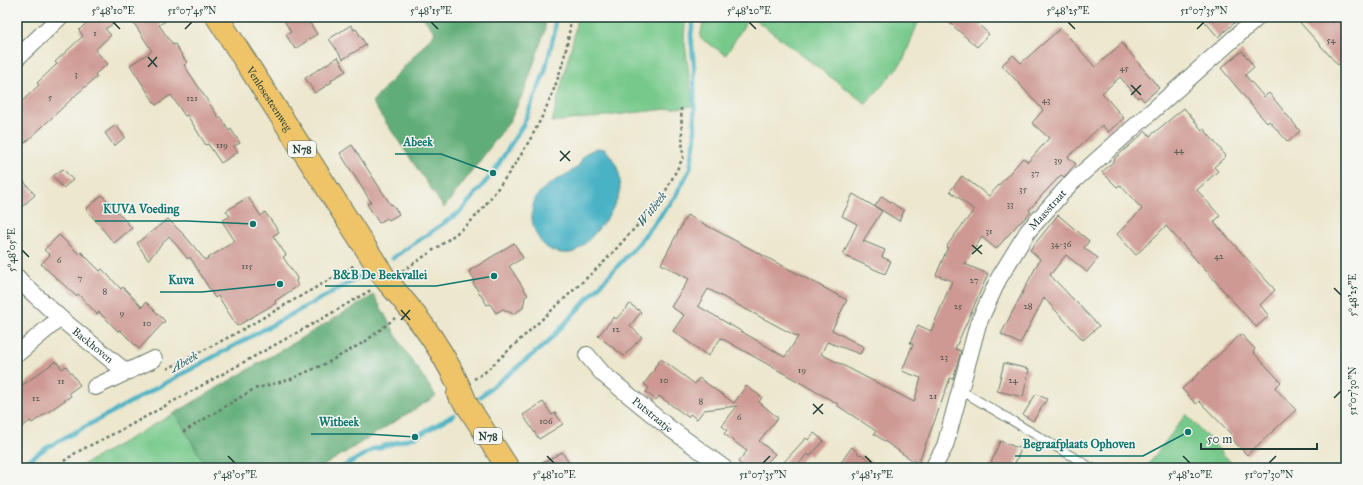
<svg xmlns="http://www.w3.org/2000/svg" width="1363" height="485" viewBox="0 0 1363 485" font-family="'IM FELL Great Primer',serif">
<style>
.green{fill:#77c98b;stroke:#4b8360}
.forest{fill:#61ad77;stroke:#407556}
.water{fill:#48b2c5;stroke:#34787c}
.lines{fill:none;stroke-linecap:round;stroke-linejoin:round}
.stream{stroke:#48b2c5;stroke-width:4.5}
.building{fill:#ce9992;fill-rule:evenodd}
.service-casing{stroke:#67786a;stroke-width:10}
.minor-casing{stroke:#67786a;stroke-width:18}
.primary-casing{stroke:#67786a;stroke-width:24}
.path{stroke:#67786a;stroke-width:2.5;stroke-dasharray:3 3;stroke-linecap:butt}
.service{stroke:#fff;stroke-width:8}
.minor{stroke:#fff;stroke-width:16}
.primary{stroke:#efc469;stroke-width:22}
.ticks{fill:none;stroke:#1f3d34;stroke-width:1.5}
.labels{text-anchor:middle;stroke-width:3;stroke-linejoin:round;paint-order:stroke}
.number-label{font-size:9px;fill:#4b544c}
.shield{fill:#f6f6f2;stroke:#60746d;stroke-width:1}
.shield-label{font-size:10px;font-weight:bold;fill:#1f3d34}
.street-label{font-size:11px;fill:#1f3d34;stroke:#f6f6f2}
.water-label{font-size:12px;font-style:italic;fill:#2b6060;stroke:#f6f6f2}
.leader{fill:none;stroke:#0f766e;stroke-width:1.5}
.callout-dot{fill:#0f766e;stroke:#f6f6f2;stroke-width:1.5}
.callout-label{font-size:12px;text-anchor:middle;font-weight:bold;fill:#0f766e;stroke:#f6f6f2;stroke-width:3;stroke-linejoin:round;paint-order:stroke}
.neatline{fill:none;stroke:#1f3d34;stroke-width:1.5}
.ticks-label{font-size:10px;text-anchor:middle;fill:#1f3d34}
</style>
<rect width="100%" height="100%" fill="#f6f6f2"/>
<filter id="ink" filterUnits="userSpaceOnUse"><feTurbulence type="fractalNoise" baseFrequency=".025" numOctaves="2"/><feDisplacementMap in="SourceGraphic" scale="8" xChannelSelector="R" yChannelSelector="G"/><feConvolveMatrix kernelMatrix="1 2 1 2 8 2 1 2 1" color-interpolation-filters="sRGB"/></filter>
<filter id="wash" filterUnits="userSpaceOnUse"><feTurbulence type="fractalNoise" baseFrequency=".012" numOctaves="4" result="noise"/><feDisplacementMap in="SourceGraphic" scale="16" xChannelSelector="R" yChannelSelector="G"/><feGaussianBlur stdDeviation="0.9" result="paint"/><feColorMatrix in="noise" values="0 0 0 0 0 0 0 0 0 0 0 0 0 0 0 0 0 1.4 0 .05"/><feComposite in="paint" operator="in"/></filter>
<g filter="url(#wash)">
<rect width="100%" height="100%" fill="#ece7cd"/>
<g class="green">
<path d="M577,17H686L684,36L693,106L552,122L574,36Z"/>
<path d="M704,17H749L726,55L700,38Z"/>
<path d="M752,17H920L903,61L866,104Z"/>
<path d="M175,413L207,468H77Z"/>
<path d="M1186,414L1236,468H1146Z"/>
</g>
<g class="forest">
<path d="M423,17H545V30L526,87L510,121L444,208L372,102L435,33Z"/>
<path d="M374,295L402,346L436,396L320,468H207L175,413Z"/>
</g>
<path class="water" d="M596,148L605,149C613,158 620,169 620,182C621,192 616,204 610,213C605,222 580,253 570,253C556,254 546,250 539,239C530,225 529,206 539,193C546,184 565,176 575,169C580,166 581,159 585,154C588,152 593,150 596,148Z"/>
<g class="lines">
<g class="stream">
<path d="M393,258L460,212L493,173L523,125L545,71L555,30V17"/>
<path d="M480,397L547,343L638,244L675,197L690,169L695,139L694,67L691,35L693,20L694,17"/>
<path d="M17,468L46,448L362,276"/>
<path d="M341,468L374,449L415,437L454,415"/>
</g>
</g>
<g id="blocks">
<g class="building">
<path d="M93,17H124L105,29L111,35L95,50L108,64L95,74L97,77L78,93L25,143L17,134V106L39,85L37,83L57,64L55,62L83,36L79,30Z"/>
<path d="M130,17H172L159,25L173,45L175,44L187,63L184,65L219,118L221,117L229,131L231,129L240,143L234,146L238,152L221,163L208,144L206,145L187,115L185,116L171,95L156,105L130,65L152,51Z"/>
<path d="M282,17H306L317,34L295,49L286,35L291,32Z"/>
<path d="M943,17H970L989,34L977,47Z"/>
<path d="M1201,17H1241L1218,37Z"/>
<path d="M1295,17H1326L1332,23L1339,17H1346V57L1338,65Z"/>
<path d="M351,25L354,30L356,29L366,45L343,59L329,39Z"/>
<path d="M1061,28L1095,67L1122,43L1159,88L1144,101L1140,96L1138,98L1120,77L1102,93L1124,118L1108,132L1102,125L1068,157L1076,164L1064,177L1061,175L1044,193L1029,210L1031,212L1020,223H1019L996,249L982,237L965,264L988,274L955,349L961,351L953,379L950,378L938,412L918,464L874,434L876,431L838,406V404L721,338L708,356L673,331L684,315L671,307L689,279L661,264L687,215L847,300L832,330L864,347L860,354L827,342L821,354L914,402L921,378L902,371L913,344L910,343L918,325L931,331L952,281L936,275L948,247L947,246L954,236L974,210L950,191L962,176L989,196L1023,158L1028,162L1049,138L1032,123L1043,110L1002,65L1013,55L1021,63ZM708,289L798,337L785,357L698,306Z"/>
<path d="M1242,51L1254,67L1245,75L1264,97L1269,93L1300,131L1288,142L1269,121L1267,123L1253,107L1221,68Z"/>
<path d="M338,57L346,71L331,80L332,82L315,93L305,78Z"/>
<path d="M1184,108L1202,130L1204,129L1226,156L1214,167L1218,171L1197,190L1220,216L1214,222L1275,290L1260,305L1269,316L1256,327L1166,226L1136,255L1117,234L1142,209L1120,185L1117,187L1102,172L1115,160L1114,159L1146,131L1150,136Z"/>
<path d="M116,125L125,137L114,146L105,133Z"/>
<path d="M352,145L383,193L391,205L392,204L399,214L389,220L387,218L379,223L367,204L371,202L340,153Z"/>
<path d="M63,169L73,180L63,188L53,176Z"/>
<path d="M17,173L35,195L17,211Z"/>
<path d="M853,194L882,211L863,241L885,250L882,257L891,261L885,274L843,255L857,224L842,216Z"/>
<path d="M102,195L132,228L114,243L86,209Z"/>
<path d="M882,196L904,211L899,221L875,206Z"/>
<path d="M248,197L261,216L265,212L279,232L273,236L286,255L283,257L297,278L296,282L298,286L275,301L276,303L237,326L218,296L215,298L190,257L188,259L169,236L148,260L137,243L168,219L186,237L205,260L235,241L222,221L230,216L226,211Z"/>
<path d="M1058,215L1089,241L1084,248L1098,258L1087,272L1066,255L1050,275L1099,326L1083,340L1044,298L1020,344L1001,334L1040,259L1030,250Z"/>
<path d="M59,235L79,254L81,252L100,271L102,269L121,289L123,287L142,307L146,302L165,321L139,349L120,330L118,331L99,312L97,314L78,294L76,296L41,264L50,255L44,250Z"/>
<path d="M514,243L523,258L509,266L528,295L525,297L523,308L513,314L503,309L496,313L490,304L487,305L473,283L475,281L469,271Z"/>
<path d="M630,304L641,312L630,326L642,337L624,356L598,336L614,317L616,319Z"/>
<path d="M1241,334L1255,349L1253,352L1281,382L1275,388L1296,410L1247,455L1230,437L1232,435L1199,401L1196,404L1182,389Z"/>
<path d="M661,359L695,384L699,378L734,403L746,386L762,397L759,402L778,418L759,441L775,454L762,468H745L738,462L747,451L724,434L727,430L722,426L737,406L704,410L697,419L690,414L688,417L659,396L656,400L646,392L649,388L644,384L655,369L654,368Z"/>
<path d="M56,361L62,369L66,366L80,385L69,393L71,396L32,423L30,421L17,431V389Z"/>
<path d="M1004,363L1029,369L1023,397L997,391Z"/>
<path d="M1036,394L1047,399L1033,421L1023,415Z"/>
<path d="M543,402L552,415L555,413L563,424L539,439L523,415Z"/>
<path d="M814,433L824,441L810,456L807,454L795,468H791L784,462L806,438L808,440Z"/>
<path d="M1000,441L1021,449L1013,468H989Z"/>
<path d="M852,447L860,455L861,454L880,468H837Z"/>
<path d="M562,452L572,468H534Z"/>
</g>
</g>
</g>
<g filter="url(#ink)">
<use href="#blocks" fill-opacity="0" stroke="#67786a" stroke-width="1"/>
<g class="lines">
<g class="service-casing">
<path id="service" d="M960,390L1092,468"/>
</g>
<g class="minor-casing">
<g id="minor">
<path d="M17,58L60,17"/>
<path id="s1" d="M17,277L24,285L60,318L126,372"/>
<path d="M17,354L60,318"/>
<path id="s2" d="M587,355L603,374L668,427L724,468"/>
<path d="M95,387L154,359"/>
<path id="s3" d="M933,468L945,446L978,324L999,278L1028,231L1070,184L1258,17"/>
</g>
</g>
<g class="primary-casing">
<g id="primary">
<path id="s4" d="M217,17L387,281C421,320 448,356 467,405"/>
<path d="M458,394L467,405L508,468"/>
</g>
</g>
<g class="path">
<path d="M402,271C425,256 448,241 469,223C480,213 489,200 498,188C535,139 566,78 571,17"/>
<path d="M167,369L231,336L355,265"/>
<path d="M474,379L484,373L605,261L662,198L683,158L681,108"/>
<path d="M183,432L254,389L291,379L327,363L366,341L395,318"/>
<path d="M54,468L77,452L127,427L318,321L371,290"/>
</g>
<use href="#service" class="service"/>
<use href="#minor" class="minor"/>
<use href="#primary" class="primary"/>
</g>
</g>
<path class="ticks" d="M113,22L120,29M431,22L438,29M749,22L756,29M1068,22L1075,29M185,29L192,22M1197,29L1204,22M148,57L157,67M148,67L157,57M1131,85L1141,95M1131,95L1141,85M560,151L570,161M560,161L570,151M972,245L982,254M22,250L29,257M972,254L982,245M1334,288L1341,295M401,310L410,320M401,320L410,310M1334,398L1341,391M813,404L823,414M813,414L823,404M228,456L235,463M547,456L554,463M865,456L872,463M1183,456L1190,463M763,463L770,456M1269,463L1276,456"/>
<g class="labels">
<g class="number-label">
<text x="95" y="36">1</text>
<text x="1331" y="43">54</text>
<text x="1124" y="71">45</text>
<text x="76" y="77">3</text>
<text x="50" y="100">5</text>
<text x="192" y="101">121</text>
<text x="1046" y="103">43</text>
<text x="222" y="148">119</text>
<text x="1179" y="153">44</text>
<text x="1058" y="163">39</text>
<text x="1035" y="176">37</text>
<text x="1023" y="192">35</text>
<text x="1010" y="207">33</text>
<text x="989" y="234">31</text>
<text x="1061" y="247">34-36</text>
<text x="1219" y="259">42</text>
<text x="59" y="263">6</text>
<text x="247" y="269">115</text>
<text x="80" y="281">7</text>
<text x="974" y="283">27</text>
<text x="105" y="294">8</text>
<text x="958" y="309">25</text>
<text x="1028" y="309">28</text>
<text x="122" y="316">9</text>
<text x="147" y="326">10</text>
<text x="616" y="332">12</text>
<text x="944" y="360">23</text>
<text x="802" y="373">19</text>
<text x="664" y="383">10</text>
<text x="1013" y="383">24</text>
<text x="61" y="384">11</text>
<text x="933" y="399">21</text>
<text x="36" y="401">12</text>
<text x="701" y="404">8</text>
<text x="739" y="420">6</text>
<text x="546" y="424">106</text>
</g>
<g class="shield">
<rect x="288" y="141" width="28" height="16" rx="3"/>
<rect x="474" y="428" width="28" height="16" rx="3"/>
</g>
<g class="shield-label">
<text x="302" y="153">N78</text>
<text x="488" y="440">N78</text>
</g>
<g class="street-label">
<text dy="4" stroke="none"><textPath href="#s4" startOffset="97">Venlosesteenweg</textPath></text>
<text dy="4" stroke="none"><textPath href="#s3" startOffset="286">Maasstraat</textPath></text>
<text dy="4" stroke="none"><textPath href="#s1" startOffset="102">Baekhoven</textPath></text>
<text dy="4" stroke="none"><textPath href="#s2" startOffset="89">Putstraatje</textPath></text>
</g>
<g class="water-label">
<text transform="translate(652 209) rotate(-52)" y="4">Witbeek</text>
<text transform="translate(184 362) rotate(-29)" y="4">Abeek</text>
</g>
</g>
<path class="leader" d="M493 173L441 154H395M253 224L187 221H95M494 276L436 286H325M280 284L202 292H160M415 437L367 434H311M1188 432L1143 456H1015"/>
<g class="callout-dot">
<circle cx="493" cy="173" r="4"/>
<circle cx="253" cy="224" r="4"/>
<circle cx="494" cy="276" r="4"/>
<circle cx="280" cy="284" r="4"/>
<circle cx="415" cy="437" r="4"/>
<circle cx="1188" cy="432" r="4"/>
</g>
<g class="callout-label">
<text x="418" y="146">Abeek</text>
<text x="141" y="213">KUVA Voeding</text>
<text x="380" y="279">B&amp;B De Beekvallei</text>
<text x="181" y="284">Kuva</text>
<text x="339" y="426">Witbeek</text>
<text x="1079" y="448">Begraafplaats Ophoven</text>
</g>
<rect width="1363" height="485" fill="none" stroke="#f6f6f2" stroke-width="44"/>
<path d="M1201 443v6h116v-6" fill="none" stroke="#1f3d34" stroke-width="2"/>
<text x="1207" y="443" font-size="12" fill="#1f3d34" stroke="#f6f6f2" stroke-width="3" paint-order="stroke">50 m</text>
<rect x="22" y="22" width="1319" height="441" class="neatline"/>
<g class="ticks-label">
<text x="113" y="14">5°48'10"E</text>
<text x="192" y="14">51°07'45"N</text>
<text x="431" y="14">5°48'15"E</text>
<text x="749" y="14">5°48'20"E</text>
<text x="1068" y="14">5°48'25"E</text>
<text x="1204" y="14">51°07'35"N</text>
<text transform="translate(11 250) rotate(-90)" y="4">5°48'05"E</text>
<text transform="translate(1352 295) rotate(-90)" y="4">5°48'25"E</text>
<text transform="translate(1352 391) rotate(-90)" y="4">51°07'30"N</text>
<text x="235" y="478">5°48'05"E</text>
<text x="554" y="478">5°48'10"E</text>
<text x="763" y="478">51°07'35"N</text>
<text x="872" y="478">5°48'15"E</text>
<text x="1190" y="478">5°48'20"E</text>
<text x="1269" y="478">51°07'30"N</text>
</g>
</svg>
